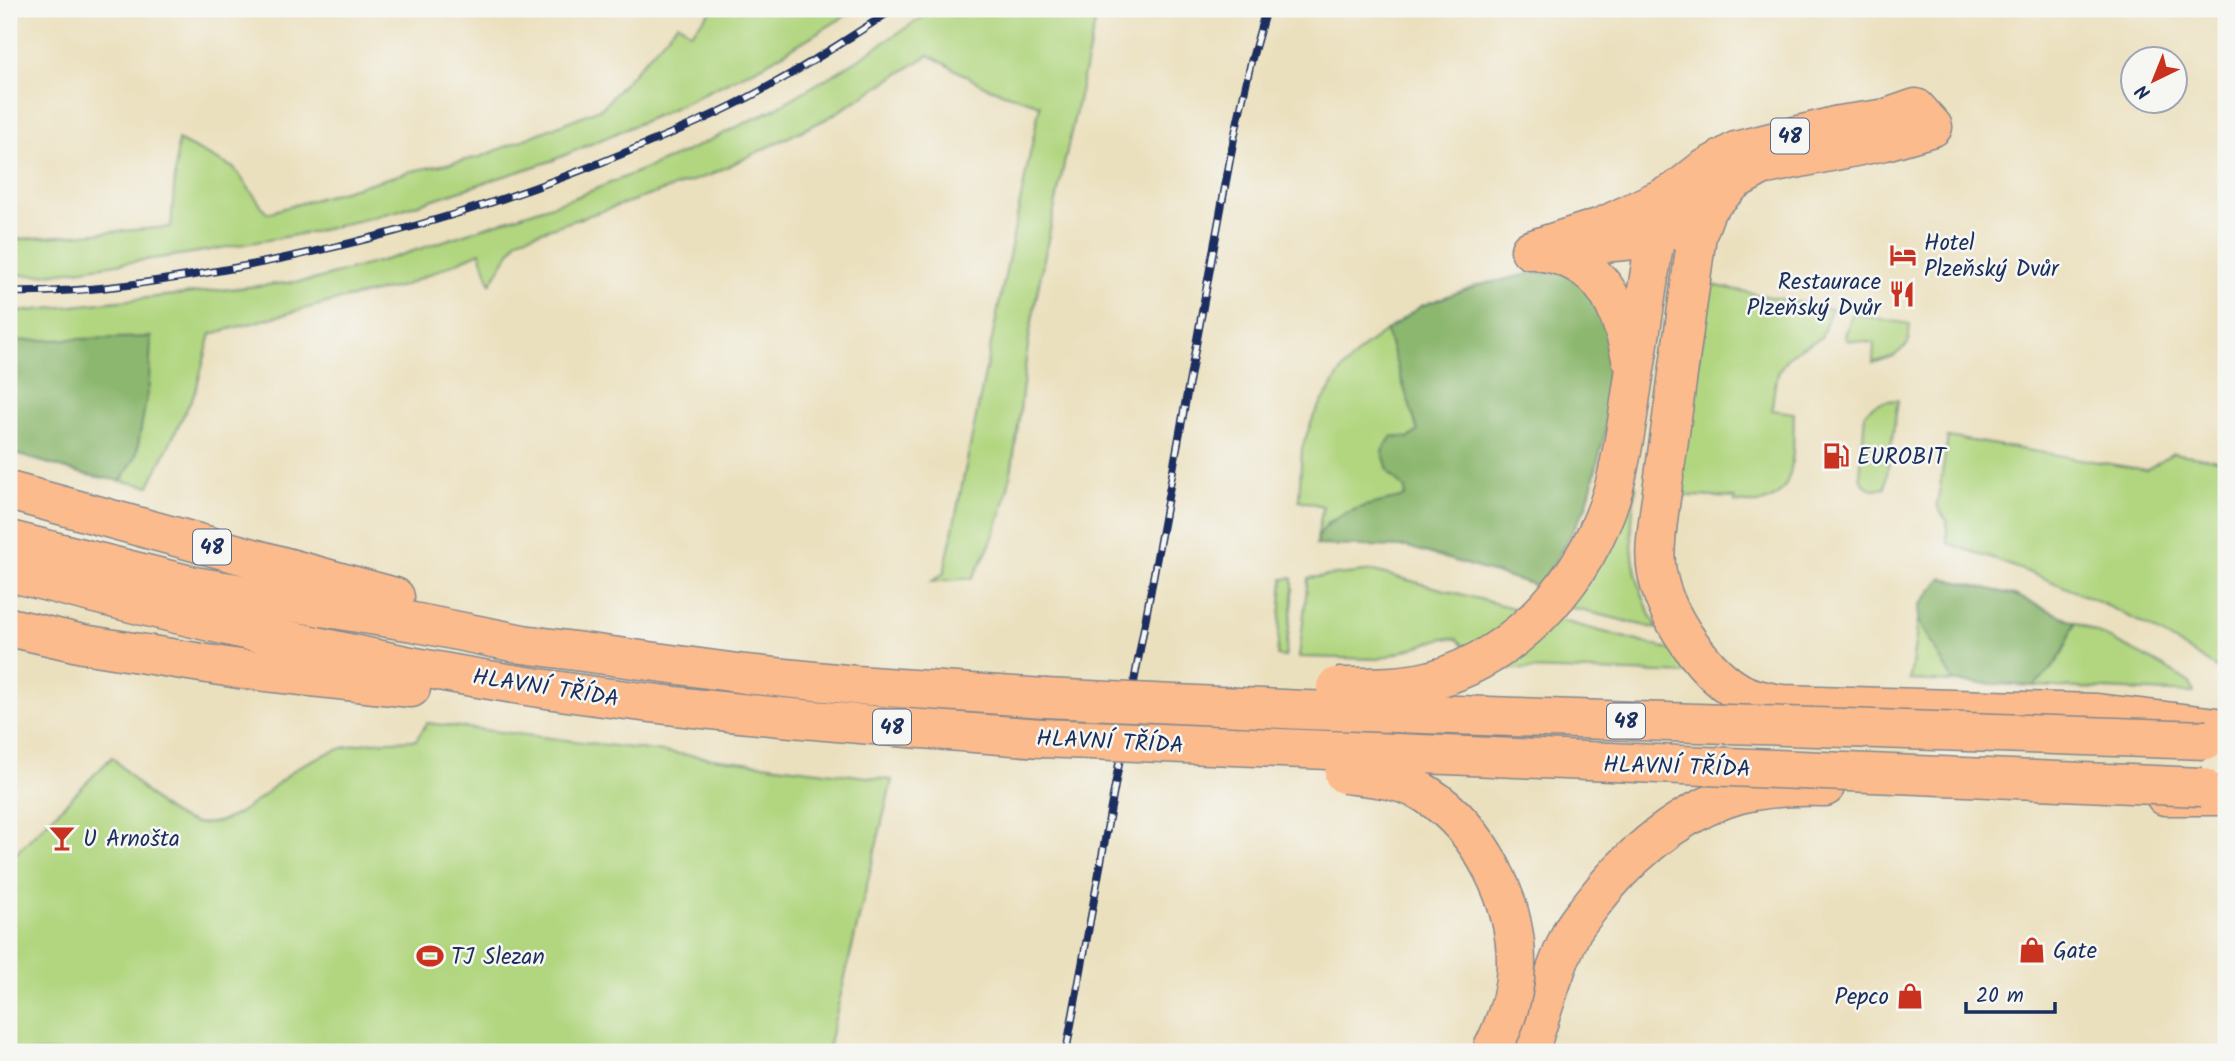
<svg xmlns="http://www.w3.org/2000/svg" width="2235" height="1061" viewBox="0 0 2235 1061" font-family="Kalam,sans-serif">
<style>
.green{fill:#b1d67f;stroke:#66826e;stroke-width:2}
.forest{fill:#8cb76e;stroke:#547366;stroke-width:2}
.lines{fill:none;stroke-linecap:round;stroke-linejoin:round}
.major-casing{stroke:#83888e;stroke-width:41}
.major{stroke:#fbbb8d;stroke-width:38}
.rail-casing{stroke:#1b2f5e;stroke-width:8}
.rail{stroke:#f6f6f2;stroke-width:5;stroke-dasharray:16;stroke-linecap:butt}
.major-bridge-casing{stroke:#83888e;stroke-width:41;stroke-linecap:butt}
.major-bridge{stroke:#fbbb8d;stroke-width:38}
.labels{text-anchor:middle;stroke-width:5;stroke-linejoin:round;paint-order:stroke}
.shield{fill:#f6f6f2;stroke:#5d6b8a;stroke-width:2}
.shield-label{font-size:21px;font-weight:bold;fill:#1b2f5e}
.poi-label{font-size:23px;fill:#1b2f5e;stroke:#f6f6f2;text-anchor:start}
.street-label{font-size:23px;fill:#1b2f5e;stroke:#f6f6f2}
</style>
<rect width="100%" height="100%" fill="#f6f6f2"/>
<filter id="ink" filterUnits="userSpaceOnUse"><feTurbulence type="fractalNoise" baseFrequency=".0143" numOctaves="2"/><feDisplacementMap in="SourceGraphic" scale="14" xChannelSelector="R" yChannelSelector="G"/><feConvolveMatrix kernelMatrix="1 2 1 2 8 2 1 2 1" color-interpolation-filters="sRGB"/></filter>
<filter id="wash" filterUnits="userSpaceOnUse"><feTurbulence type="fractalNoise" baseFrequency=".00686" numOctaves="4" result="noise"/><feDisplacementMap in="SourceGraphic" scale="28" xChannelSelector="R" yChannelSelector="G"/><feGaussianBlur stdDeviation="1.57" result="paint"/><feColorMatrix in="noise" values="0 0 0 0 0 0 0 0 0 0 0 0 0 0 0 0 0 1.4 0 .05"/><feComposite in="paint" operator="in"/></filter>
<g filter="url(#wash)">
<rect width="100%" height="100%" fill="#ebe0be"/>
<g class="green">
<path d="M713,9H857L763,65L663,113L551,161L397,211L313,232L193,253L41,275H9V240L171,227L178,140L234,168L267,213L412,171L480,157L602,108L678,23L691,33Z"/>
<path d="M935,9H1098C1076,113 1051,216 1032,321C1016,406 1021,503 972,578L931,582L944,573L1040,105L986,87L929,55L828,118L710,175L518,239L490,284L480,252L403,286L338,300L211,334L196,390L149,486L121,481L136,456L149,384L25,341H9V313L313,280L395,257L576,197L681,154L774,109L846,67Z"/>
<path d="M1712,285L1831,309L1821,338C1781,356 1775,367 1772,410L1794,413C1792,442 1800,492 1764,502C1755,505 1744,502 1735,502V498L1673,495Z"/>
<path d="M1852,314L1910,324L1908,344L1894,356L1873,363L1874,343L1847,340L1845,336Z"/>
<path d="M1386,331L1418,431L1409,438L1389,473L1405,489V498L1368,505L1328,522L1317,538L1323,506L1299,500L1302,448L1314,415L1342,370L1365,346Z"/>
<path d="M1898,400L1885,488C1873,491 1865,489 1860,477L1865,413C1875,402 1884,401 1898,400Z"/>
<path d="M1948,437L2146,470L2173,453L2226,461V674C2204,660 2181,645 2158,632C2092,595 2019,567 1947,543V522L1937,505Z"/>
<path d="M1628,484L1636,486C1627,540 1631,581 1658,629L1568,607Z"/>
<path d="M1374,571L1675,651L1694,674L1486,668L1457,639L1443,638L1379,659L1299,657L1308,578Z"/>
<path d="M1293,578V601L1285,657L1277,656L1283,579Z"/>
<path d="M1918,620L1954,682L1910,680Z"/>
<path d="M2075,622C2114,641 2153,659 2190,683L2194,693L2033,686C2059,664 2064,653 2075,622Z"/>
<path d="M427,723L892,780L827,1052H9V860L112,757C134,778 156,809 185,820C229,837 266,790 297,768C306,762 317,758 326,754C355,741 385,741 416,740Z"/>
</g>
<g class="forest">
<path d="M1533,273H1562L1580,280L1617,341L1616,391L1586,507L1554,564L1536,588L1531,584L1408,547L1316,545C1322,511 1377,503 1405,497V489L1389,473L1382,451L1392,436L1409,438L1418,431L1386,331L1421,306L1475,286Z"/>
<path d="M151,337L149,384L136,456L121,481L87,475L9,452V341Z"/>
<path d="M1941,578L2015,595L2075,622C2064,653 2059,664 2033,686L1954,682L1918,620L1920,605Z"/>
</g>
</g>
<g filter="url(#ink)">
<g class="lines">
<g class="major-casing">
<g id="major">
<path d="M1916,108L1933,127L1885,141L1761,166L1734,181L1707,208L1655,238L1530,250L1604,226L1675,192L1703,170L1736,151L1839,125L1887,118Z"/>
<path d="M1707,208L1697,235L1659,513C1657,532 1653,553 1657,572C1664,615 1706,677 1745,695C1757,700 1769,702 1782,704L2097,713L2226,728"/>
<path d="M1543,252C1602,261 1620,305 1631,358"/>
<path d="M1634,376L1655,238L1662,215"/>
<path d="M9,491L395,597"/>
<path d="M9,540L194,586L413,622L523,644L745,674L856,685L1045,698"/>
<path d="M9,572C140,606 273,638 406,665C616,706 829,723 1042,738"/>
<path d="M9,627L83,644L239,669L411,688"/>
<path d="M2165,796H2226"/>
<path d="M1529,1052C1542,1012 1554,969 1572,931C1577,922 1585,913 1591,905C1625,860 1671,819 1724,799C1756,787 1792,786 1825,787"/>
</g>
</g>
<use href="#major" class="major"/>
<g class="rail-casing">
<g id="rail">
<path d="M9,292C87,294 168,280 245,266C377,241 505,203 629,151C675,132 721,113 764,89C809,65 852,36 894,9"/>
<path d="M1066,1052L1234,138L1251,62L1266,9"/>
</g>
</g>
<use href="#rail" class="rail"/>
<g class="major-bridge-casing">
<g id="major-bridge">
<path d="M1336,687C1367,687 1401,688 1432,680C1522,654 1589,575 1614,487C1624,451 1628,413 1634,376"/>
<path d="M1045,698L1305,710L2206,740"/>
<path d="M1042,738L2202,787"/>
<path d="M1344,774C1371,777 1402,779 1426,794C1481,829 1517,902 1516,966C1515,997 1505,1025 1491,1052"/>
</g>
</g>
<use href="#major-bridge" class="major-bridge"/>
</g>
</g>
<defs>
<g id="hotel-bare" transform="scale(2.1)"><path d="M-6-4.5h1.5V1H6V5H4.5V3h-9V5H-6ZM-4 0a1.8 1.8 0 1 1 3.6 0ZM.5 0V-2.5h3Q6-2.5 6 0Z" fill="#c8321e" stroke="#f6f6f2" stroke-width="2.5" paint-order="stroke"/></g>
<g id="restaurant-bare" transform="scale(2.1)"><path d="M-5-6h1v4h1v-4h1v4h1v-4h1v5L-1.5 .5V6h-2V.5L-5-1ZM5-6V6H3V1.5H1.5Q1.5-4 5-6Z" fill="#c8321e" stroke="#f6f6f2" stroke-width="2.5" paint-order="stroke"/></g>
<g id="fuel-bare" transform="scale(2.1)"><path d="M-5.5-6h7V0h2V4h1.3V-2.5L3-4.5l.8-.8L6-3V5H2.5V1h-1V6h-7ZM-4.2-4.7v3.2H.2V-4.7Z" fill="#c8321e" stroke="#f6f6f2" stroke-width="2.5" paint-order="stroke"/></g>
<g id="bar-bare" transform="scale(2.1)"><path d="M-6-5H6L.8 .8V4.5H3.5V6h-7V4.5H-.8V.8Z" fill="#c8321e" stroke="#f6f6f2" stroke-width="2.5" paint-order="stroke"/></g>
<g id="shop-bare" transform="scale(2.1)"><path d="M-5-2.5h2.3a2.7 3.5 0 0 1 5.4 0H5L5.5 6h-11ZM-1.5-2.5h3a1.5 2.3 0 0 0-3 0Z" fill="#c8321e" stroke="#f6f6f2" stroke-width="2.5" paint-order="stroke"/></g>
<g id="stadium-bare" transform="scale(2.1)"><path d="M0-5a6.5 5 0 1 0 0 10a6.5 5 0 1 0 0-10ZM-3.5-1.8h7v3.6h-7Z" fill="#c8321e" stroke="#f6f6f2" stroke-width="2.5" paint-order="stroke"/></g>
</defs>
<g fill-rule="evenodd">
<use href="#hotel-bare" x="1903" y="255"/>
<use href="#restaurant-bare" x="1902" y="294"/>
<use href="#fuel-bare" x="1836" y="456"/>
<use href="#bar-bare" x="62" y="838"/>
<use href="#shop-bare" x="2032" y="950"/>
<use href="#stadium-bare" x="430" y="956"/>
<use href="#shop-bare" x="1910" y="996"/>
</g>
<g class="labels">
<g class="shield">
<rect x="1771" y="118.5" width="38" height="35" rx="5"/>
<rect x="193" y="529.5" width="38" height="35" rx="5"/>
<rect x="1607" y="703.5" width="38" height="35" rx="5"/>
<rect x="873" y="709.5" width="38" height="35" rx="5"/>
</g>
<g class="shield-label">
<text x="1790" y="143">48</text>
<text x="212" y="554">48</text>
<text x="1626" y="728">48</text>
<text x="892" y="734">48</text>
</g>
<g class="poi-label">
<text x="1924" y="250">Hotel<tspan x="1924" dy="26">Plzeňský Dvůr</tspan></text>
<text x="1881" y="289" text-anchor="end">Restaurace<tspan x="1881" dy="26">Plzeňský Dvůr</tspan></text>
<text x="1857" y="464">EUROBIT</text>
<text x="83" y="846">U Arnošta</text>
<text x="2053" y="958">Gate</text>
<text x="451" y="964">TJ Slezan</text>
<text x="1889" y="1004" text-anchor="end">Pepco</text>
</g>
<g class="street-label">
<text transform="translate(546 687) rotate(9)" y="8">HLAVNÍ TŘÍDA</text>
<text transform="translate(1110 741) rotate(3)" y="8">HLAVNÍ TŘÍDA</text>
<text transform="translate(1677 766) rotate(2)" y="8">HLAVNÍ TŘÍDA</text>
</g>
</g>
<rect width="2235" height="1061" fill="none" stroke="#f6f6f2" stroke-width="35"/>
<g transform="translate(2154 80) rotate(223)"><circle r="33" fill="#f6f6f2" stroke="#9ea6b7" stroke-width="2"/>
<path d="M0-5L12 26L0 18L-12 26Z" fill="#c8321e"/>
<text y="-10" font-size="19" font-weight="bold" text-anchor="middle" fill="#1b2f5e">N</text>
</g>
<path d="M1966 1002v10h89v-10" fill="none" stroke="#1b2f5e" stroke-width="3.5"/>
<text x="1976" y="1002" font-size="21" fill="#1b2f5e" stroke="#f6f6f2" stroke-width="5" paint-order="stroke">20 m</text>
</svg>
